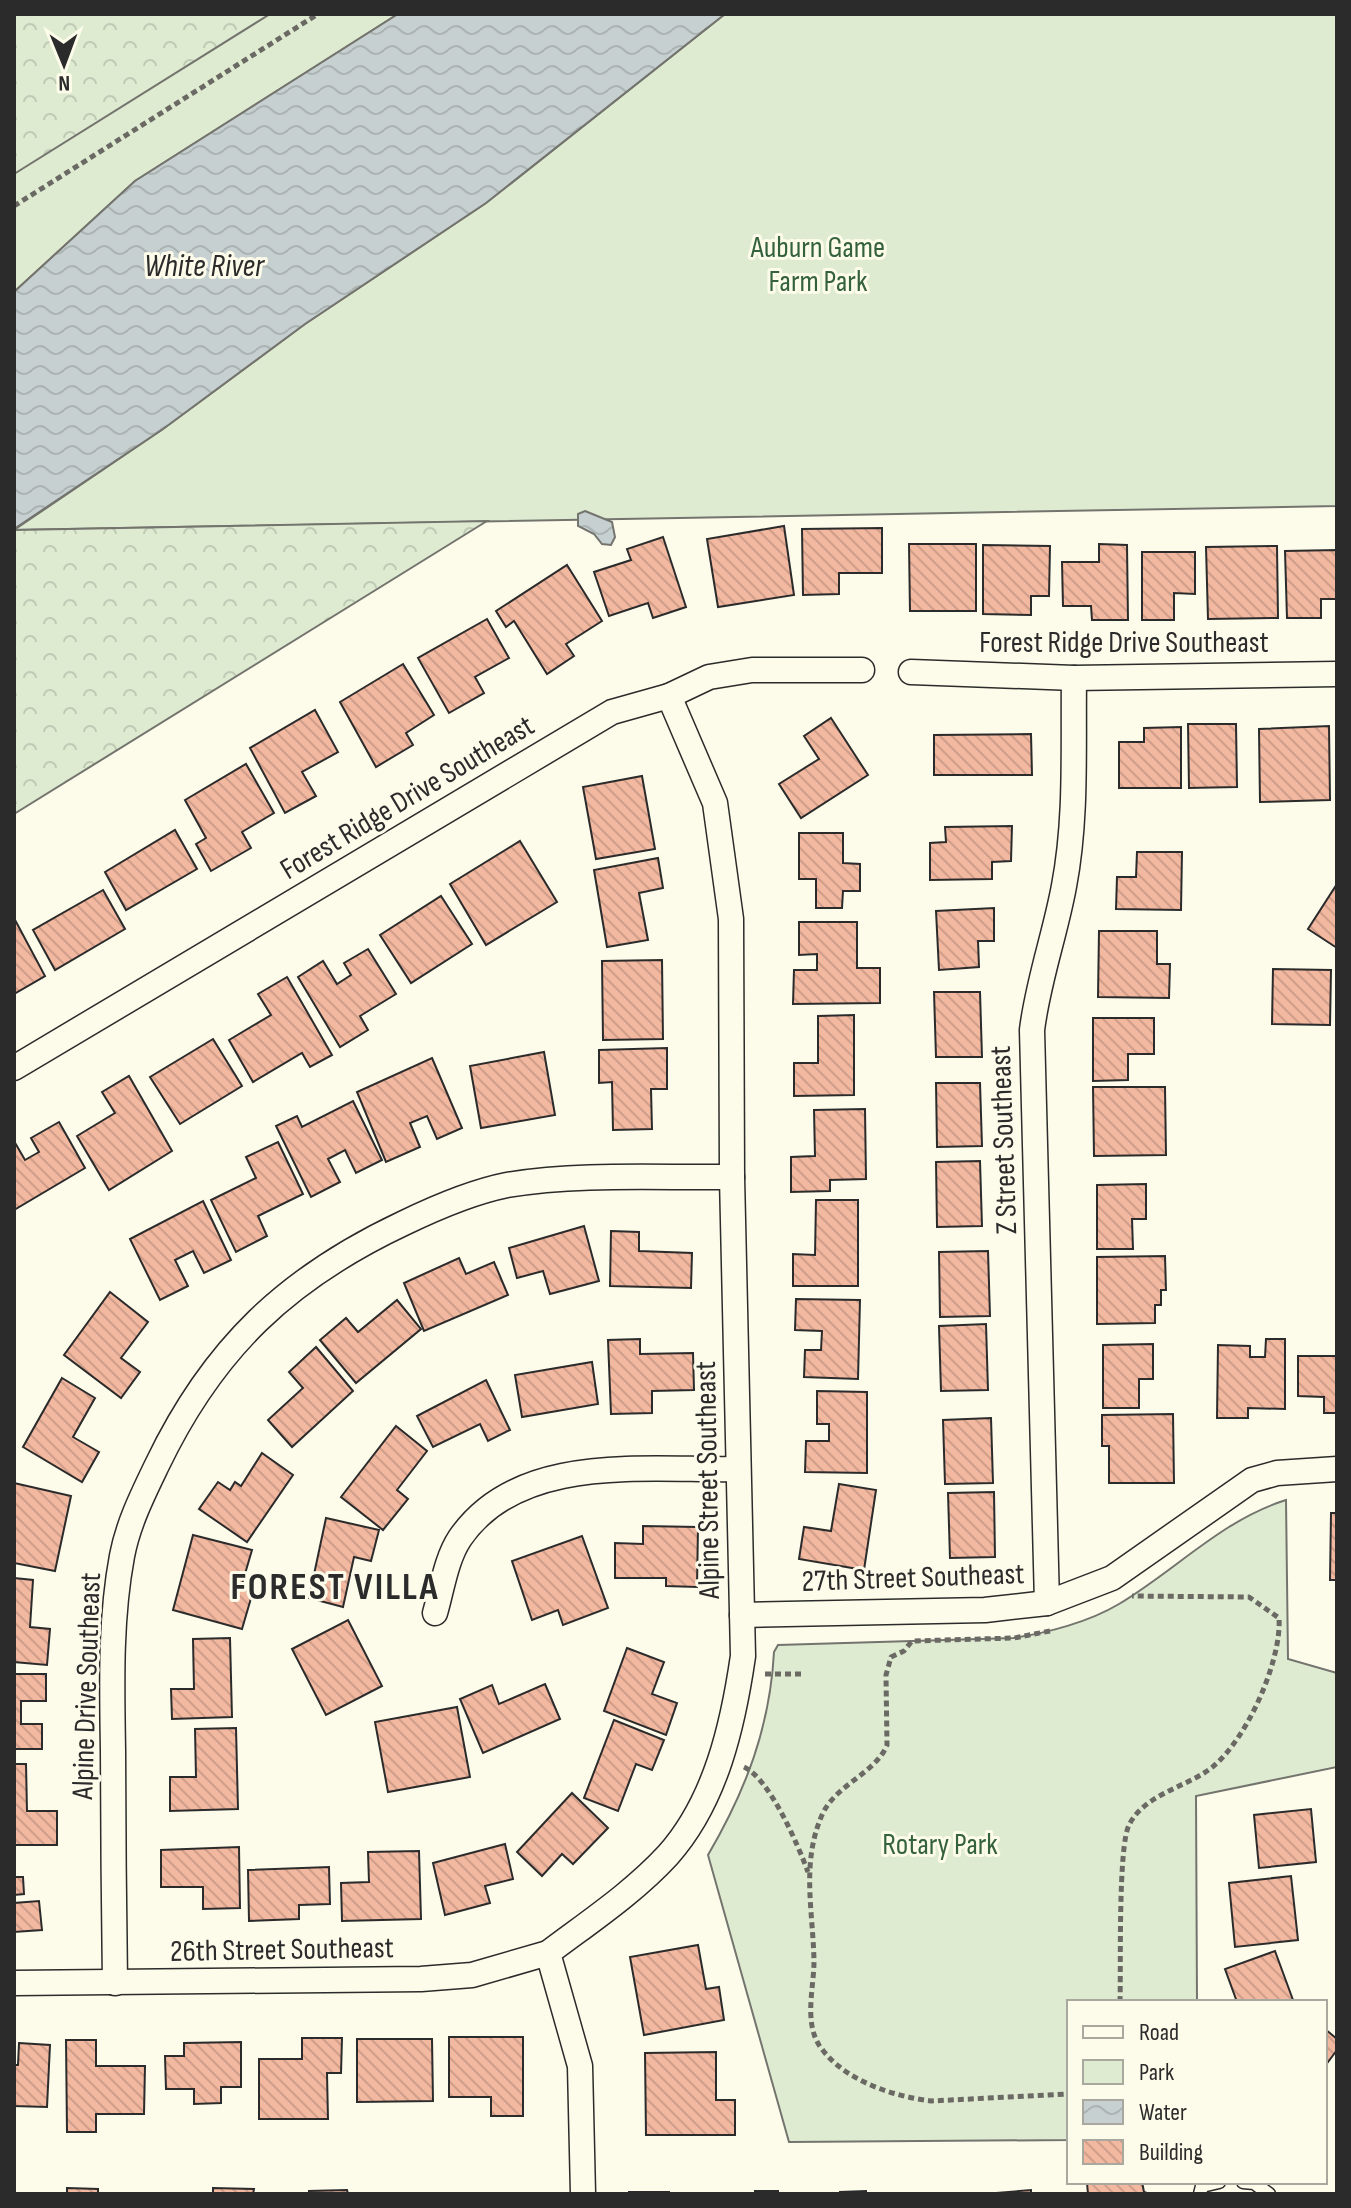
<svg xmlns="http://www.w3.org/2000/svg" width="1351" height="2208" viewBox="0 0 1351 2208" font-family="'Sofia Sans Condensed',sans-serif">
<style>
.green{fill:#deebd1;stroke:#74746e;stroke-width:2}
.forest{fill:url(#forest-crowns);stroke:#74746e;stroke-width:2}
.water{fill:url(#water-waves);stroke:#74746e;stroke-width:2}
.building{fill:url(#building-back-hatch);stroke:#2b2b2b;stroke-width:2}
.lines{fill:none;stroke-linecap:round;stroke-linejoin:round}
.lane-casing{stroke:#2b2b2b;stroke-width:15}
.street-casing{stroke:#2b2b2b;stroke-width:27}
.path{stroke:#6a6964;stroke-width:5;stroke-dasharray:6 4;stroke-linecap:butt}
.lane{stroke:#fdfbea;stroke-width:12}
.street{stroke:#fdfbea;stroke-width:24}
.labels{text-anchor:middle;stroke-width:6;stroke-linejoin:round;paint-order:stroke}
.park-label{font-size:30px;fill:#34623c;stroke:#fdfbea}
.street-label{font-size:30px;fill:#2b2b2b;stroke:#fdfbea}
.water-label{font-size:32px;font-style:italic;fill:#2b2b2b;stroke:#fdfbea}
.district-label{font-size:38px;font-weight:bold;letter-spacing:2px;fill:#2b2b2b;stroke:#fdfbea}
</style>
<defs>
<pattern id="forest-crowns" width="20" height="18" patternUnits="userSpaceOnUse" patternTransform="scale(2)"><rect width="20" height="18" fill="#deebd1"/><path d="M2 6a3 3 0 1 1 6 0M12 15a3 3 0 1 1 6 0" fill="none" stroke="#bfcab4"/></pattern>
<pattern id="water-waves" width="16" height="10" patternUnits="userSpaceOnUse" patternTransform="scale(2)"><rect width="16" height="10" fill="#c7d0d0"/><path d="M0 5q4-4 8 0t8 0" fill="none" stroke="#abb3b3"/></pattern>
<pattern id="building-back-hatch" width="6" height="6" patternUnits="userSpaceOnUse" patternTransform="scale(2)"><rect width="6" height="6" fill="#f2b8a0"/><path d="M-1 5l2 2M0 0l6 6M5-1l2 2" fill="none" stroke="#d09e8a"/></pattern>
</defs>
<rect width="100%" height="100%" fill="#fdfbea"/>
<g class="green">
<path d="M14,14H398L135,181L14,292Z"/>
<path d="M725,14H1337V506L14,530L163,429L305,324L486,203Z"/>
<path d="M1286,1500L1288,1659L1337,1673V1767L1196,1796L1197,2002H1069V2140L789,2142L708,1855C746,1790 770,1727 774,1652L778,1645L1013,1638C1047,1633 1089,1622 1119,1604C1176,1570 1222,1520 1286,1500Z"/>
</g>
<g class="forest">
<path d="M14,14H270L14,174Z"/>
<path d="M487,521L14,814V530Z"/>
</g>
<g class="water">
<path d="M398,14H725L486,203L305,324L163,429L14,529V292L135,181Z"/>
<path d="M585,511L612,522L615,537L611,545L602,544L594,534L578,526V514Z"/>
</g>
<g class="building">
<path d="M784,526L794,595L718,607L707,539Z"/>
<path d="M882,528V573H839V594L803,595L802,529Z"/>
<path d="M663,537L686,607L653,618L648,603L609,616L594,572L631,560L627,549Z"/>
<path d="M909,544H976V611H910Z"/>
<path d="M1099,544L1127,545L1128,620H1092L1091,606H1063L1062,562H1099Z"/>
<path d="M983,545L1050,546L1049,596H1031V615L983,614Z"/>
<path d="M1277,546L1278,618L1208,619L1206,547Z"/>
<path d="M1337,550V599H1321V618H1287L1285,551Z"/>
<path d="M1142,552H1195V594L1174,593V620H1142Z"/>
<path d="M567,565L602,621L566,644L574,656L547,674L514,621L506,627L496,611Z"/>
<path d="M487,619L509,658L475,677L484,693L449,713L418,658Z"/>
<path d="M403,664L434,715L406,733L413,745L376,767L340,702Z"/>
<path d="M315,710L338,752L302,772L316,796L285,813L250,748Z"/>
<path d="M831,718L868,775L801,818L779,784L819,759L804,736Z"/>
<path d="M1188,724H1236L1237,787L1189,788Z"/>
<path d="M1329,726L1330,800L1260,802L1259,729Z"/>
<path d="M1181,727V788H1119V742H1144V728Z"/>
<path d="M1031,734L1032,775H934V735Z"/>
<path d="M246,764L274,813L242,832L251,848L211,871L196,844L206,838L185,800Z"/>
<path d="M642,776L655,849L596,859L583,787Z"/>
<path d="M1012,826L1011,861L992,862V879L930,880V843L946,842L945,827Z"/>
<path d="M175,830L197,869L126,910L105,872Z"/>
<path d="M799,833H843V863L860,864V891H843L842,908H816V879H799Z"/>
<path d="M520,841L557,902L486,945L450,884Z"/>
<path d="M1137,852H1182L1181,910L1116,909L1117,877H1136Z"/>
<path d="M658,858L663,888L639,893L648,940L607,947L594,870Z"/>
<path d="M1337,884V948L1308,929Z"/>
<path d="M103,890L125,929L55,970L33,930Z"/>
<path d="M441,896L472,944L411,983L380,935Z"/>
<path d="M994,908V941H978L979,967L939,970L936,911Z"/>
<path d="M14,918L45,976L14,994Z"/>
<path d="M799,922H857V968H880V1003L793,1004L794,970H817V954L799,955Z"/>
<path d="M1099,931H1157V964H1170L1169,998L1098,997Z"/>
<path d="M368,949L396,994L360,1016L368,1030L340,1047L298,977L323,961L337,984L351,975L344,963Z"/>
<path d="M662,960L663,1039L603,1040L602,961Z"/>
<path d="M1273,969L1331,970L1330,1025L1272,1024Z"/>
<path d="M287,977L332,1055L310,1067L302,1053L253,1082L229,1040L271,1015L258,994Z"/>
<path d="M934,992H980L982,1057H936Z"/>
<path d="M854,1015V1095L794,1096V1063H818V1016Z"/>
<path d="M1093,1018H1154V1054H1128V1080L1093,1081Z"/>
<path d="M213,1039L242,1086L180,1124L150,1077Z"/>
<path d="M667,1048V1089H651L652,1129L613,1130L612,1082L599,1083V1050Z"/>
<path d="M544,1052L555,1115L481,1128L470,1066Z"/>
<path d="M432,1058L462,1128L437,1139L427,1116L410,1123L420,1147L386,1162L357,1092Z"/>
<path d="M129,1076L172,1151L109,1190L77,1136L115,1113L102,1092Z"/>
<path d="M936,1083H980L982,1146L937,1147Z"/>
<path d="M1093,1087H1165L1166,1155L1094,1156Z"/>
<path d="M353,1101L382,1160L356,1173L345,1150L328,1159L340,1182L311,1197L276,1126L297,1116L302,1127Z"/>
<path d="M865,1109L866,1179L830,1180V1191L791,1192V1157L815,1156L814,1110Z"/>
<path d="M59,1122L85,1168L14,1210V1141L25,1160L39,1152L31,1138Z"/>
<path d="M278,1142L303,1194L258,1216L267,1236L236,1252L211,1200L256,1178L246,1157Z"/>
<path d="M980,1161L982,1226L937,1227L936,1162Z"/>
<path d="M1146,1184V1219H1132L1133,1249H1097V1185Z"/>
<path d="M816,1200H858V1286H793V1254L815,1255Z"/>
<path d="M203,1201L231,1260L204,1273L193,1251L175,1260L188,1286L160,1300L130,1239Z"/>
<path d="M584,1226L599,1281L550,1294L543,1271L517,1278L509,1248Z"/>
<path d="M611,1231L639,1232V1251L692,1253L691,1288L610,1286Z"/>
<path d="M988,1251L990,1316L940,1317L939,1252Z"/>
<path d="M1165,1256L1166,1290H1161V1305H1155V1323L1097,1324V1257Z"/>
<path d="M459,1258L466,1274L494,1262L508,1295L424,1331L404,1283Z"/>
<path d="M110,1292L148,1322L121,1358L140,1372L121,1398L64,1355Z"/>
<path d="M796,1299L860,1300L858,1379L804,1377L805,1350H821L822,1331L795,1330Z"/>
<path d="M397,1300L421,1329L356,1383L320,1340L346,1318L358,1332Z"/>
<path d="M986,1324L988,1390L941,1391L939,1326Z"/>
<path d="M640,1339V1354L693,1353L694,1390L652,1391V1413L611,1414L608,1340Z"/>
<path d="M1266,1339H1285V1409L1248,1408V1418H1217L1218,1345L1250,1346V1357H1265Z"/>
<path d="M1153,1344V1379H1139V1408H1103V1345Z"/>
<path d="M316,1347L353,1391L292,1447L268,1420L303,1388L289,1372Z"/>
<path d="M1298,1356H1337V1413H1324V1397L1298,1396Z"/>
<path d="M592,1362L598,1404L522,1417L515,1375Z"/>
<path d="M62,1378L95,1398L73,1437L99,1452L82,1482L23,1447Z"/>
<path d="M486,1380L510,1430L488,1441L480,1424L433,1447L417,1416Z"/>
<path d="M817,1391L867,1392V1473L805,1472L806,1441H829V1424H817Z"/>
<path d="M1173,1414L1174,1483H1109V1446H1102V1415Z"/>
<path d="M991,1418L993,1483L945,1484L943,1420Z"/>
<path d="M396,1426L427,1451L397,1490L408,1499L383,1530L341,1497Z"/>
<path d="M262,1453L293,1475L247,1542L199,1509L218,1482L230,1490L235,1482L241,1486Z"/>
<path d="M14,1483L71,1496L55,1571L14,1563Z"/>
<path d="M839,1484L876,1490L864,1570L799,1559L804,1527L831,1531Z"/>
<path d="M994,1492L995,1557L950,1558L948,1493Z"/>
<path d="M1331,1513H1337V1580H1330Z"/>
<path d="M326,1518L379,1530L371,1561L354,1557L343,1607L309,1598Z"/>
<path d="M643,1526L698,1527L697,1587L666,1586V1578H615V1543L643,1544Z"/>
<path d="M193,1535L252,1550L242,1584L254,1588L242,1629L173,1610Z"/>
<path d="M582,1536L608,1608L563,1625L558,1610L532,1620L512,1561Z"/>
<path d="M14,1578L33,1580L30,1627L50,1629L47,1665L14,1662Z"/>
<path d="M348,1620L382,1686L326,1715L292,1649Z"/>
<path d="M230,1638L232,1717L172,1719L171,1689H194L193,1639Z"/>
<path d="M627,1648L664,1662L652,1694L677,1703L666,1735L604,1711Z"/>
<path d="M14,1674H46V1701H21V1724H42V1749H14Z"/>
<path d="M545,1684L560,1719L483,1753L460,1699L492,1685L499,1704Z"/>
<path d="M457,1707L470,1777L388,1792L375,1722Z"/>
<path d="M614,1720L664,1740L652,1770L636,1764L618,1811L584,1798Z"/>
<path d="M236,1728L238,1809L170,1811V1777H196L195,1729Z"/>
<path d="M14,1764H26L27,1811H57V1845H14Z"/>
<path d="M572,1793L608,1828L573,1864L562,1854L542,1876L517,1852Z"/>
<path d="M1311,1809L1316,1862L1259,1868L1254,1815Z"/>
<path d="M505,1844L513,1879L485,1886L490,1903L445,1915L433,1863Z"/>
<path d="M239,1847L240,1908L203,1909V1887H161V1850Z"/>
<path d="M419,1851L421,1919L342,1921L341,1883L369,1882L368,1852Z"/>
<path d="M329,1867L330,1904L299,1905V1919L249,1921L248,1870Z"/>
<path d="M1291,1876L1298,1940L1235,1947L1229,1883Z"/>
<path d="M14,1877H23L24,1894L14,1895Z"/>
<path d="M39,1901L42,1930L14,1932V1903Z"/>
<path d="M698,1945L706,1989L719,1987L724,2020L644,2035L630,1957Z"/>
<path d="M1275,1951L1293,2000L1237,2002L1225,1969Z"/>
<path d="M1325,2029L1337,2039V2050L1325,2066Z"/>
<path d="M449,2037H523V2116H491V2097H449Z"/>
<path d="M302,2038H342L341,2073H327L328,2119H259V2059H302Z"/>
<path d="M357,2039H432L433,2101L357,2102Z"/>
<path d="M66,2040H96V2066H145L144,2114H96V2132H67Z"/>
<path d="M241,2042V2087H221V2103L194,2104V2089H166L165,2056H184V2043Z"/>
<path d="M19,2043L50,2045L47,2107L14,2106V2065H18Z"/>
<path d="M716,2052V2100H735V2135H646L645,2053Z"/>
<path d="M1142,2182L1144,2192L1150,2194H1088L1087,2183Z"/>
<path d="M67,2188L98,2189V2194H67Z"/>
<path d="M213,2188L254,2189L253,2194H213Z"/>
<path d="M347,2190L348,2194H309V2191Z"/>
<path d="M1031,2190V2194H997V2193Z"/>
<rect x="755" y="2191" width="23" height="3"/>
<path d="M866,2191V2194H840V2192Z"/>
<rect x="629" y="2192" width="40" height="2"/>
</g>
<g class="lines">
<g class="lane-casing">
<g id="lane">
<path d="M1243,2182L1254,2183L1269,2194"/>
<path d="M1200,2194L1202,2186L1219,2182"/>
</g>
</g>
<g class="street-casing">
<g id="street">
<path d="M911,672L1074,678L1337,674"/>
<path d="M14,1068L612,712L669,696L709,677L752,670H862"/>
<path d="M1047,1603L1032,1030C1038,981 1055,935 1064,886C1077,818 1073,747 1074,678"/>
<path d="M435,1613C442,1589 446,1559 460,1538C519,1452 647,1471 738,1469"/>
<path d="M742,1615L985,1610L1047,1603L1112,1578L1252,1480L1277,1473L1337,1469"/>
<path d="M14,1983L421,1979L472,1975L548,1953"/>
<path d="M115,1983C114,1906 113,1828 113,1751C112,1686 110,1620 122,1556C128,1524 143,1494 157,1465C213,1348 287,1278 404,1223C435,1208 472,1192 507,1185C580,1173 658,1178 732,1177"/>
<path d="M583,2194L580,2066L548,1953C589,1922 633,1893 668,1855C716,1801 733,1725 743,1656L732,1177L731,919L715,803L669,696"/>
</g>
</g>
<g class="path">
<path d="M14,206L318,14"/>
<path d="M1050,1631L1014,1638L912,1641L904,1651L891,1657L886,1675L887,1745C876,1773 835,1785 822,1815C801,1863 813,1911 814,1961C814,1987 804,2021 819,2045C842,2080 892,2096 931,2101L1069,2094"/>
<path d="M765,1674H804"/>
<path d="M744,1767C770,1779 798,1845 808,1872"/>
<path d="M1120,2002C1121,1969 1118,1847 1129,1825C1143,1797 1180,1788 1204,1773C1243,1750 1282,1662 1279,1618L1249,1597L1132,1596"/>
</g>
<use href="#lane" class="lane"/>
<use href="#street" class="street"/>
</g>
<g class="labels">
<g class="park-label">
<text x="818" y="257">Auburn Game<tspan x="818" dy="34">Farm Park</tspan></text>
<text x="940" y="1854">Rotary Park</text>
</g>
<g class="street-label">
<text x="1124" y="652">Forest Ridge Drive Southeast</text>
<text transform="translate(407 797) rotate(-31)" y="10">Forest Ridge Drive Southeast</text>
<text transform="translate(1003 1140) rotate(-92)" y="10">Z Street Southeast</text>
<text transform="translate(707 1480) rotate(-91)" y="10">Alpine Street Southeast</text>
<text transform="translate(913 1577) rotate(-2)" y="10">27th Street Southeast</text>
<text transform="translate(86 1686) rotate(-88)" y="10">Alpine Drive Southeast</text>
<text transform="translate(282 1949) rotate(-1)" y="10">26th Street Southeast</text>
</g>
<g class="water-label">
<text x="204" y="276">White River</text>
</g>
<g class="district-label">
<text x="335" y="1599">FOREST VILLA</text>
</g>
</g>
<rect width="1351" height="2208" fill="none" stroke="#2b2b2b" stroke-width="32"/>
<rect x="1067" y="2000" width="260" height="184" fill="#fdfbea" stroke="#a9a89e" stroke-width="2"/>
<rect x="1083" y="2026" width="40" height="12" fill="#fdfbea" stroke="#a9a89e" stroke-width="2"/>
<text x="1139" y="2040" font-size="24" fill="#2b2b2b">Road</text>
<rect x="1083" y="2060" width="40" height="24" fill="#deebd1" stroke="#a9a89e" stroke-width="2"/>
<text x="1139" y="2080" font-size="24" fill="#2b2b2b">Park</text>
<rect x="1083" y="2100" width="40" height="24" fill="url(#water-waves)" stroke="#a9a89e" stroke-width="2"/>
<text x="1139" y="2120" font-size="24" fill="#2b2b2b">Water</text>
<rect x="1083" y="2140" width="40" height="24" fill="url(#building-back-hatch)" stroke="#a9a89e" stroke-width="2"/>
<text x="1139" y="2160" font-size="24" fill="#2b2b2b">Building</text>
<g transform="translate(64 64) rotate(179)" stroke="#fdfbea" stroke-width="6" paint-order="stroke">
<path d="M0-6L14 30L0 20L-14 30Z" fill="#2b2b2b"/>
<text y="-12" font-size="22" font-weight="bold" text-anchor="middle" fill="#2b2b2b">N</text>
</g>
</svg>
